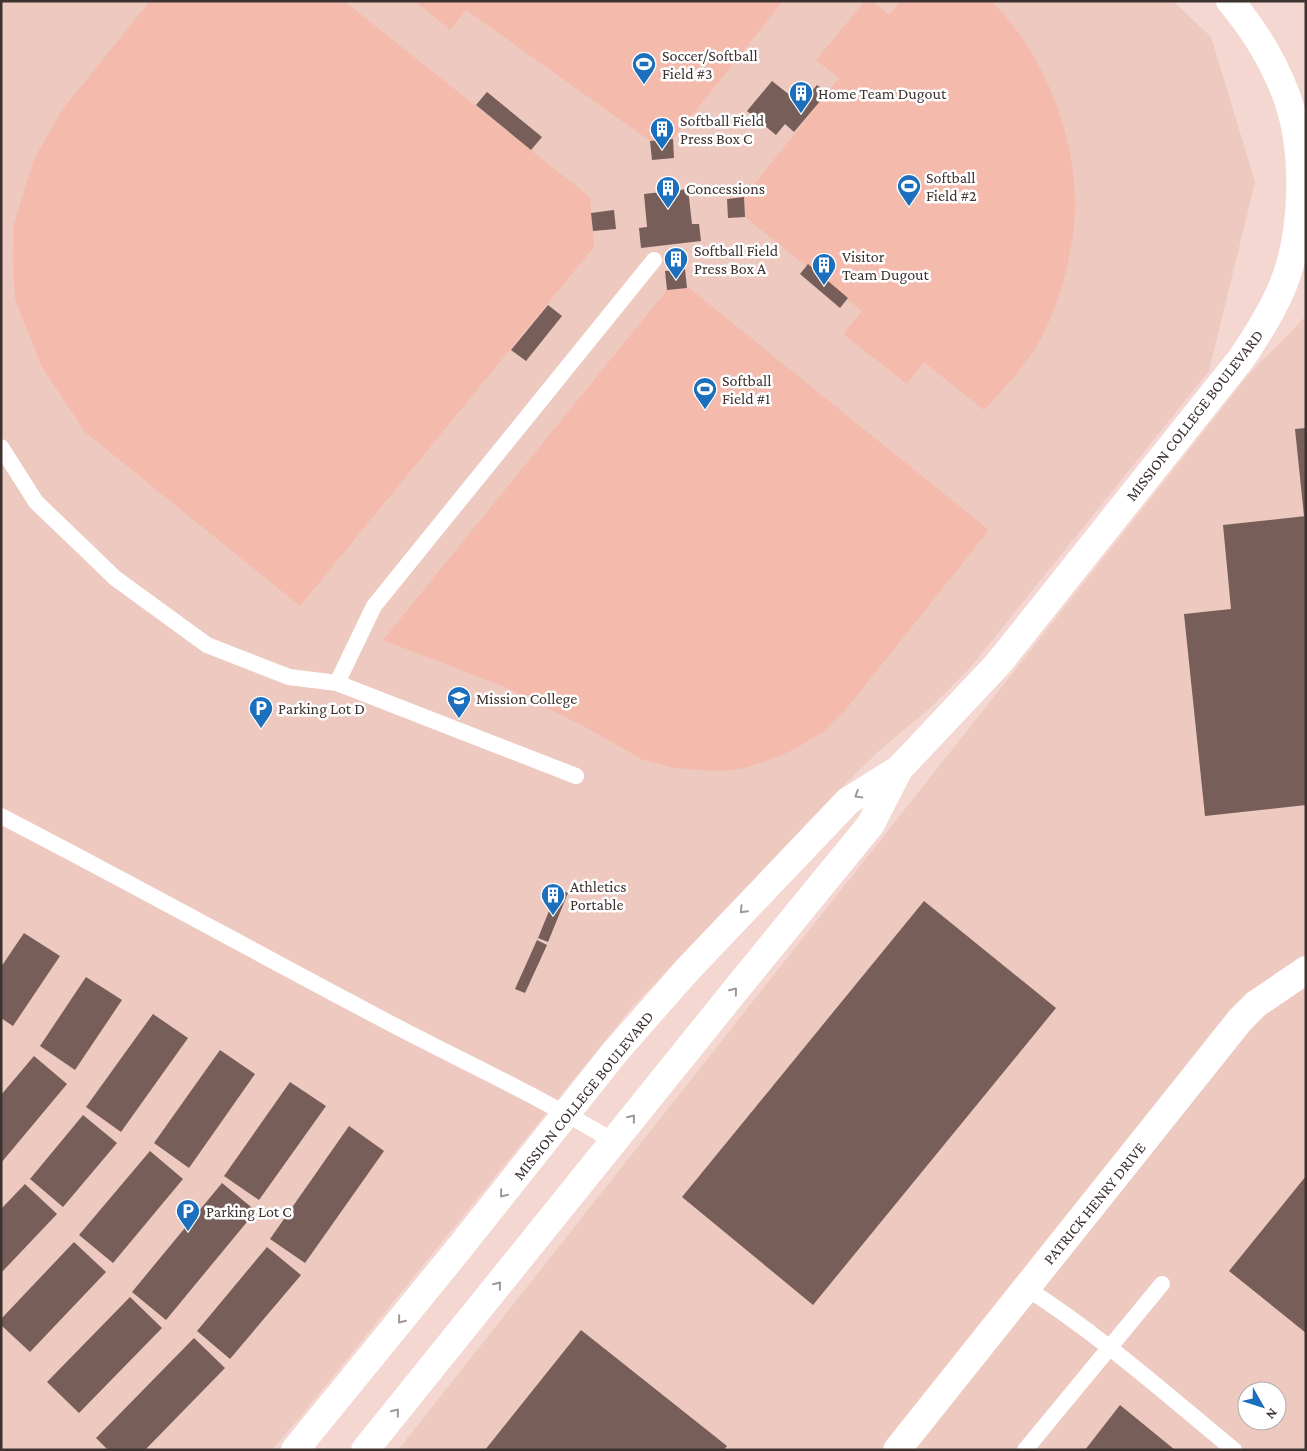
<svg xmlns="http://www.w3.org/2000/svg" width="1307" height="1451" viewBox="0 0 1307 1451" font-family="'Crimson Pro',serif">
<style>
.built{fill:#edc9c0;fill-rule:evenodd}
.green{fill:#f4bbad}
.building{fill:#775e58}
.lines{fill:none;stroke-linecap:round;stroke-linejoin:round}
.service{stroke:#fff;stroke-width:16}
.tertiary{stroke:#fff;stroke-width:28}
.oneway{stroke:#9e9897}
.labels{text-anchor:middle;stroke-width:5;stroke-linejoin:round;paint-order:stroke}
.poi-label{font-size:16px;fill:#3d322f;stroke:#fff;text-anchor:start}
.street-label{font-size:16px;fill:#3d322f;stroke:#fff}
</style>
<rect width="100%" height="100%" fill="#f4d7d0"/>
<g class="built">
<path d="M1,1H1173L1211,37L1255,182L1209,371L970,668L930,708L880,750L845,784L633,1006L305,1411L272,1450H1Z"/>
<path d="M1306,316V1450H398L1250,373ZM1247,1391H1277V1421H1247Z"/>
</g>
<g class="green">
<path d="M150,1H344L590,197L594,247L300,606L85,432L42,367L15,300L13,259L14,224L34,159L62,110Z"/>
<path d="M415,1H783L673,139L650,141L466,10L450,30Z"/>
<path d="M865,1H872L889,15L901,1H991C1047,55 1082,149 1074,226C1070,263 1059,302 1043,335C1028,363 1005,387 984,410L924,362L907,384L843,334L862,311L745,217L744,197L839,78L816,60Z"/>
<path d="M689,288L989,530L847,708L823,732L793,750L766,761L741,769L714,771L674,768L643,760L589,729L505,687L383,640L667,290Z"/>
</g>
<g class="building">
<path d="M772,81L801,104L817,85L827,93L794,132L785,124L776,135L747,111Z"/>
<path d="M487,92L542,137L531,150L476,105Z"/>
<path d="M673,139L674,158L652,160L650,141Z"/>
<path d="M688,189L692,224H699L701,241L641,248L639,228L647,227L644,194Z"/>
<path d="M744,197L745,217L728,218L727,199Z"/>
<path d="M614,210L616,229L593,231L591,213Z"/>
<path d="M808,264L848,298L840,308L800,274Z"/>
<path d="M685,269L687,288L667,290L665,271Z"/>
<path d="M548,305L562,316L526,361L511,350Z"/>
<path d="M1306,428V515L1304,516L1295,429Z"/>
<path d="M1306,516V805L1205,816L1184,614L1231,609L1223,525Z"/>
<path d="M558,889L568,893L548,942L538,938Z"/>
<path d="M924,901L1056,1008L813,1305L682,1197Z"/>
<path d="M24,933L60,956L13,1026L1,1018V967Z"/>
<path d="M537,940L547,945L525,993L515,989Z"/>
<path d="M86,977L122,1000L75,1070L40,1046Z"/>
<path d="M153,1014L188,1038L121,1132L86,1107Z"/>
<path d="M220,1050L255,1074L189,1168L154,1143Z"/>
<path d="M34,1056L67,1084L1,1163V1095Z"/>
<path d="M290,1082L326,1106L259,1200L224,1176Z"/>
<path d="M83,1115L117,1143L63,1207L30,1179Z"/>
<path d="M349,1126L384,1151L305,1263L270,1239Z"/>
<path d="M150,1151L183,1179L113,1263L79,1235Z"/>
<path d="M1306,1176V1333L1229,1271Z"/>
<path d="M222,1183L256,1211L166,1320L132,1292Z"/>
<path d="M25,1184L57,1214L1,1273V1209Z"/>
<path d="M74,1242L106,1272L30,1352L1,1325V1319Z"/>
<path d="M267,1247L301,1275L230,1359L197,1331Z"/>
<path d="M130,1297L162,1328L79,1413L47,1382Z"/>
<path d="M581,1330L727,1446L724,1450H485Z"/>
<path d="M194,1338L225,1368L145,1450H108L96,1438Z"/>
<path d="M1120,1405L1175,1450H1085Z"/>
</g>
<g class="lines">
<g class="service">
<path d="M1,447L36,502L85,549L115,578L207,645L289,677L337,683L576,776"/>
<path d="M337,683L374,606L654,260"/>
<path d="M1,816C129,882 255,952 382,1019C459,1060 539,1096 613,1141"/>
<path d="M1026,1288C1100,1335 1166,1394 1234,1450"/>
<path d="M1025,1450L1162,1284"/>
</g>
<g class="tertiary">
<path d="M295,1450L461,1246L615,1052L689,968L848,801L899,769L998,664L1241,359C1256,337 1270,315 1281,290C1305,235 1307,148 1285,92C1272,59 1253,28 1230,1"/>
<path d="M365,1450L742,982L871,824L899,769"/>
<path d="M897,1450L1240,1020L1256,1004L1306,970"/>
</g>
</g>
<defs><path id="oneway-chevron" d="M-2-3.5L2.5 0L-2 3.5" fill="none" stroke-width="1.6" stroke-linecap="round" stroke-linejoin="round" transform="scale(1.25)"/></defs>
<g class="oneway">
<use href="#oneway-chevron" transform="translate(858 795) rotate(149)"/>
<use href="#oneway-chevron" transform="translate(743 910) rotate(133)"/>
<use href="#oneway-chevron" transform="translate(734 991) rotate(-51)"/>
<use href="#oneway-chevron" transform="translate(632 1118) rotate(-51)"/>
<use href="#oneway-chevron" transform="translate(503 1194) rotate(129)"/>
<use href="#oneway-chevron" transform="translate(498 1285) rotate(-51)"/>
<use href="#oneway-chevron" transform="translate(401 1320) rotate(129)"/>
<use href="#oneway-chevron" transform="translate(396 1412) rotate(-51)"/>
</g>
<defs>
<g id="stadium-pin" transform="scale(1.25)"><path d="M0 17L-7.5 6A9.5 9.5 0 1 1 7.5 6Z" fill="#1b6fbd" stroke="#fff"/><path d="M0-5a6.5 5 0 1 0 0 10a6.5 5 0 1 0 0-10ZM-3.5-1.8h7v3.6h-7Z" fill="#fff"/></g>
<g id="building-pin" transform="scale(1.25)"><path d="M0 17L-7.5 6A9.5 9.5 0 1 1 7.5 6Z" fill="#1b6fbd" stroke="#fff"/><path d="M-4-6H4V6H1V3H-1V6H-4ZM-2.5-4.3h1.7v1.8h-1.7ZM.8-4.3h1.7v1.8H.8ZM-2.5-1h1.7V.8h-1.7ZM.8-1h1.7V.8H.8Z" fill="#fff"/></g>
<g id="university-pin" transform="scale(1.25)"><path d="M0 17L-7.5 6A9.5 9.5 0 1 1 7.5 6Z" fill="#1b6fbd" stroke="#fff"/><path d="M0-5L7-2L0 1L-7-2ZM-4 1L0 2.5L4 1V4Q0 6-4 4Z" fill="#fff"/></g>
<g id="parking-pin" transform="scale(1.25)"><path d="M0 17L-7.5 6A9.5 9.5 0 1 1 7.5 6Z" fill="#1b6fbd" stroke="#fff"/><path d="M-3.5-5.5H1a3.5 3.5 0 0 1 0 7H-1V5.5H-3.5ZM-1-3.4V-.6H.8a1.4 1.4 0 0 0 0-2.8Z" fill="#fff"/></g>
</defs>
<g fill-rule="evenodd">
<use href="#stadium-pin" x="644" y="64"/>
<use href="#building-pin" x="801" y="93"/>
<use href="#building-pin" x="662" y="129"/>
<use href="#stadium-pin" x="909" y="186"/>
<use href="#building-pin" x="668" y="188"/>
<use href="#building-pin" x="676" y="259"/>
<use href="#building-pin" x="824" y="265"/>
<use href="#stadium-pin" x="705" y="389"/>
<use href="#university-pin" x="459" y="698"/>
<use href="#parking-pin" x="261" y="708"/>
<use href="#building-pin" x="553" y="895"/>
<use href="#parking-pin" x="188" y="1211"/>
</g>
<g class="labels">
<g class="poi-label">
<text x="662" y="61">Soccer/Softball<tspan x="662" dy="18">Field #3</tspan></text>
<text x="818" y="99">Home Team Dugout</text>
<text x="680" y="126">Softball Field<tspan x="680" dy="18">Press Box C</tspan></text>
<text x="926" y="183">Softball<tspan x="926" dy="18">Field #2</tspan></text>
<text x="686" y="194">Concessions</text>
<text x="694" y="256">Softball Field<tspan x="694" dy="18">Press Box A</tspan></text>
<text x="842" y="262">Visitor<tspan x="842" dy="18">Team Dugout</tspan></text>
<text x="722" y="386">Softball<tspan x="722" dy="18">Field #1</tspan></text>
<text x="476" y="704">Mission College</text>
<text x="278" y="714">Parking Lot D</text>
<text x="570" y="892">Athletics<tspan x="570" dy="18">Portable</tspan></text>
<text x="206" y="1217">Parking Lot C</text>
</g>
<g class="street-label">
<text transform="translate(1194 415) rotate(-52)" y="6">MISSION COLLEGE BOULEVARD</text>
<text transform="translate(583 1095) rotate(-51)" y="6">MISSION COLLEGE BOULEVARD</text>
<text transform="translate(1094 1203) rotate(-51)" y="6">PATRICK HENRY DRIVE</text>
</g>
</g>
<rect width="1307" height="1451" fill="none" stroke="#3d322f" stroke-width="5"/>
<g transform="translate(1262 1406) rotate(129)"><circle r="24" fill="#ffffff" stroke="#b1adac"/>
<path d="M0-4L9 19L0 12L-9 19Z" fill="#1b6fbd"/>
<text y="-8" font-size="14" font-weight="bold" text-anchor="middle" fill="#3d322f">N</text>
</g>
</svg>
